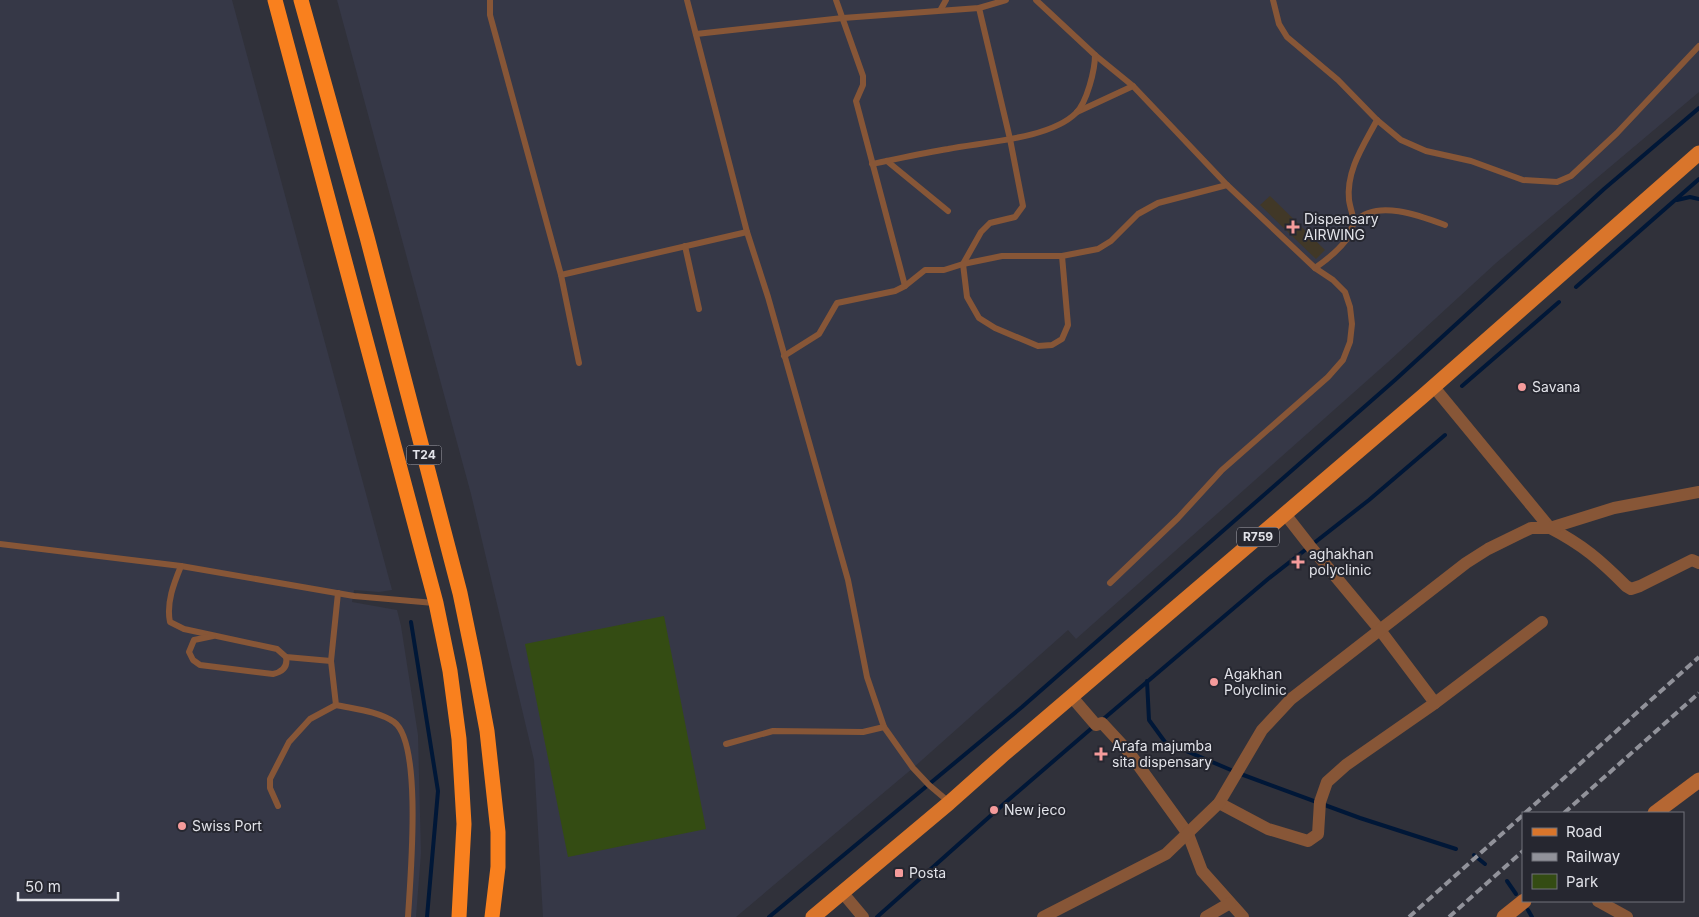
<svg xmlns="http://www.w3.org/2000/svg" width="1699" height="917" viewBox="0 0 1699 917" font-family="Inter,sans-serif">
<style>
.built{fill:#363847}
.medical{fill:#413827}
.green{fill:#344c13}
.lines{fill:none;stroke-linecap:round;stroke-linejoin:round}
.stream{stroke:#001737;stroke-width:4}
.lane{stroke:#875637;stroke-width:6}
.street{stroke:#875637;stroke-width:12}
.secondary{stroke:#b56733;stroke-width:15}
.primary{stroke:#d9752b;stroke-width:15}
.highway{stroke:#f9801e;stroke-width:15}
.rail{stroke:#91929a;stroke-width:4;stroke-dasharray:8 4;stroke-linecap:butt}
.poi-dot{fill:#f59b9b;stroke:#262730;stroke-width:2}
.labels{text-anchor:middle;stroke-width:4;stroke-linejoin:round;paint-order:stroke}
.shield{fill:#262730;stroke:#aaabb2;stroke-width:1}
.shield-label{font-size:12px;font-weight:bold;fill:#e2e3e9}
.poi-label{font-size:14px;fill:#e2e3e9;stroke:#262730;text-anchor:start}
</style>
<rect width="100%" height="100%" fill="#30313a"/>
<g class="built">
<path d="M0,0H232L391,586L392,590L379,592L354,590L352,602L397,610L401,626L418,735L421,853L416,917H0Z"/>
<path d="M337,0H1699V92L1496,263L1388,362L1076,639L1068,630L913,768L736,917H543L534,760L471,494Z"/>
</g>
<path class="medical" d="M1270,196L1325,250L1316,259L1260,205Z"/>
<path class="green" d="M664,616L706,829L568,857L525,644Z"/>
<g class="lines">
<g class="stream">
<path d="M1677,200L1690,197L1699,199"/>
<path d="M1576,287L1699,179"/>
<path d="M1462,386L1559,302"/>
<path d="M411,622L438,791L427,917"/>
<path d="M1147,681L1149,720L1165,742L1238,773L1360,818L1456,849"/>
<path d="M1101,721L1268,579L1369,500L1445,435"/>
<path d="M1474,855L1485,864"/>
<path d="M1507,881L1516,894"/>
<path d="M1528,910L1532,917"/>
<path d="M769,917L1022,707L1395,380L1604,189L1699,108"/>
<path d="M877,917L1006,802L1093,727"/>
</g>
<g class="lane">
<path d="M490,0V15L561,275L579,363"/>
<path d="M687,0L747,232L768,297L848,580L867,677L884,727L913,768L929,785L949,802"/>
<path d="M836,0L863,76V85L856,101L905,286"/>
<path d="M1036,0L1095,55L1133,86L1227,185L1315,268L1333,280L1345,292L1350,307L1352,324L1350,342L1343,360L1328,377L1222,470L1178,518L1110,583"/>
<path d="M1273,0L1279,24L1287,37L1338,80L1377,120L1401,140L1426,151L1471,161L1523,180L1557,182L1571,176L1617,133L1699,46"/>
<path d="M979,8L1010,139L1023,206L1015,217L990,223L981,232L963,264L967,297L979,318L995,328L1038,346L1052,345L1062,339L1068,325L1062,256"/>
<path d="M941,9L946,0"/>
<path d="M696,34L843,18L979,8L1006,0"/>
<path d="M1077,112L1133,86"/>
<path d="M887,161L948,211"/>
<path d="M872,164C897,159 922,153 948,149C983,142 1050,139 1076,113C1087,102 1095,70 1095,55"/>
<path d="M1354,223C1353,215 1350,207 1349,200C1346,170 1364,145 1377,120"/>
<path d="M685,246L699,309"/>
<path d="M1315,268C1328,259 1338,251 1347,239C1350,233 1351,226 1356,221C1377,199 1421,216 1445,225"/>
<path d="M561,275L747,232"/>
<path d="M784,356L819,334L837,303L895,291L905,286L925,270H944L963,264L1002,256H1062L1098,249L1111,241L1138,214L1158,203L1227,185"/>
<path d="M0,544L181,566L354,596L434,603"/>
<path d="M181,566C174,583 166,603 170,622L184,629L277,649L286,657L331,661"/>
<path d="M338,593L331,661L336,705C354,709 378,711 394,722C423,743 410,881 408,917"/>
<path d="M213,636L194,640L189,652L193,660L200,665L273,674C282,672 288,667 286,657"/>
<path d="M726,744L773,731L863,732L884,727"/>
<path d="M278,806L270,788V779L289,742L310,719L336,705"/>
</g>
<g class="street">
<path d="M1433,386L1550,528C1583,545 1600,560 1626,586L1631,589L1640,586L1692,560L1699,563"/>
<path d="M1285,514L1310,546L1380,630L1435,703"/>
<path d="M1071,696L1096,725L1102,723L1128,751L1188,834L1202,871L1243,917"/>
<path d="M1219,803L1268,829L1308,841L1318,834L1320,802L1327,782L1346,765L1435,703L1542,622"/>
<path d="M842,892L863,917"/>
<path d="M1598,901L1627,917"/>
<path d="M1043,917L1166,854L1219,803L1262,730L1291,699L1466,563L1488,549L1531,528H1550L1614,508L1699,492"/>
<path d="M1206,917L1230,903"/>
</g>
<g class="secondary">
<path d="M1655,813L1699,780"/>
<path d="M1504,917L1524,901"/>
</g>
<path class="primary" d="M813,917L949,803L1003,755L1423,396L1699,153"/>
<g class="highway">
<path d="M275,0L436,603L450,671L459,739L464,824L459,917"/>
<path d="M301,0L367,237L460,593L474,661L487,731L498,832V867L492,917"/>
</g>
<g class="rail">
<path d="M1525,813L1699,657"/>
<path d="M1564,813L1699,693"/>
<path d="M1409,917L1523,815"/>
<path d="M1449,917L1523,851"/>
</g>
</g>
<g class="poi-dot">
<path d="M1290.5 219.5h5v5h5v5h-5v5h-5v-5h-5v-5h5z"/>
<circle cx="1522" cy="387" r="5"/>
<path d="M1295.5 554.5h5v5h5v5h-5v5h-5v-5h-5v-5h5z"/>
<circle cx="1214" cy="682" r="5"/>
<path d="M1098.5 746.5h5v5h5v5h-5v5h-5v-5h-5v-5h5z"/>
<circle cx="994" cy="810" r="5"/>
<circle cx="182" cy="826" r="5"/>
<rect x="894" y="868" width="10" height="10" rx="2.5"/>
</g>
<g class="labels">
<g class="shield">
<rect x="406.5" y="445.5" width="35" height="19" rx="4"/>
<rect x="1237" y="527.5" width="42" height="19" rx="4"/>
</g>
<g class="shield-label">
<text x="424" y="459">T24</text>
<text x="1258" y="541">R759</text>
</g>
<g class="poi-label">
<text x="1304" y="224">Dispensary<tspan x="1304" dy="16">AIRWING</tspan></text>
<text x="1532" y="392">Savana</text>
<text x="1309" y="559">aghakhan<tspan x="1309" dy="16">polyclinic</tspan></text>
<text x="1224" y="679">Agakhan<tspan x="1224" dy="16">Polyclinic</tspan></text>
<text x="1112" y="751">Arafa majumba<tspan x="1112" dy="16">sita dispensary</tspan></text>
<text x="1004" y="815">New jeco</text>
<text x="192" y="831">Swiss Port</text>
<text x="909" y="878">Posta</text>
</g>
</g>
<rect x="1522" y="812" width="162" height="90" fill="#262730" stroke="#71727a"/>
<rect x="1532" y="828" width="25" height="8" fill="#d9752b" stroke="#71727a"/>
<text x="1566" y="837" font-size="15" fill="#e2e3e9">Road</text>
<rect x="1532" y="853" width="25" height="8" fill="#91929a" stroke="#71727a"/>
<text x="1566" y="862" font-size="15" fill="#e2e3e9">Railway</text>
<rect x="1532" y="874" width="25" height="15" fill="#344c13" stroke="#71727a"/>
<text x="1566" y="887" font-size="15" fill="#e2e3e9">Park</text>
<path d="M18 892v8h100v-8" fill="none" stroke="#e2e3e9" stroke-width="2.5"/>
<text x="25" y="892" font-size="15" fill="#e2e3e9" stroke="#262730" stroke-width="4" paint-order="stroke">50 m</text>
</svg>
